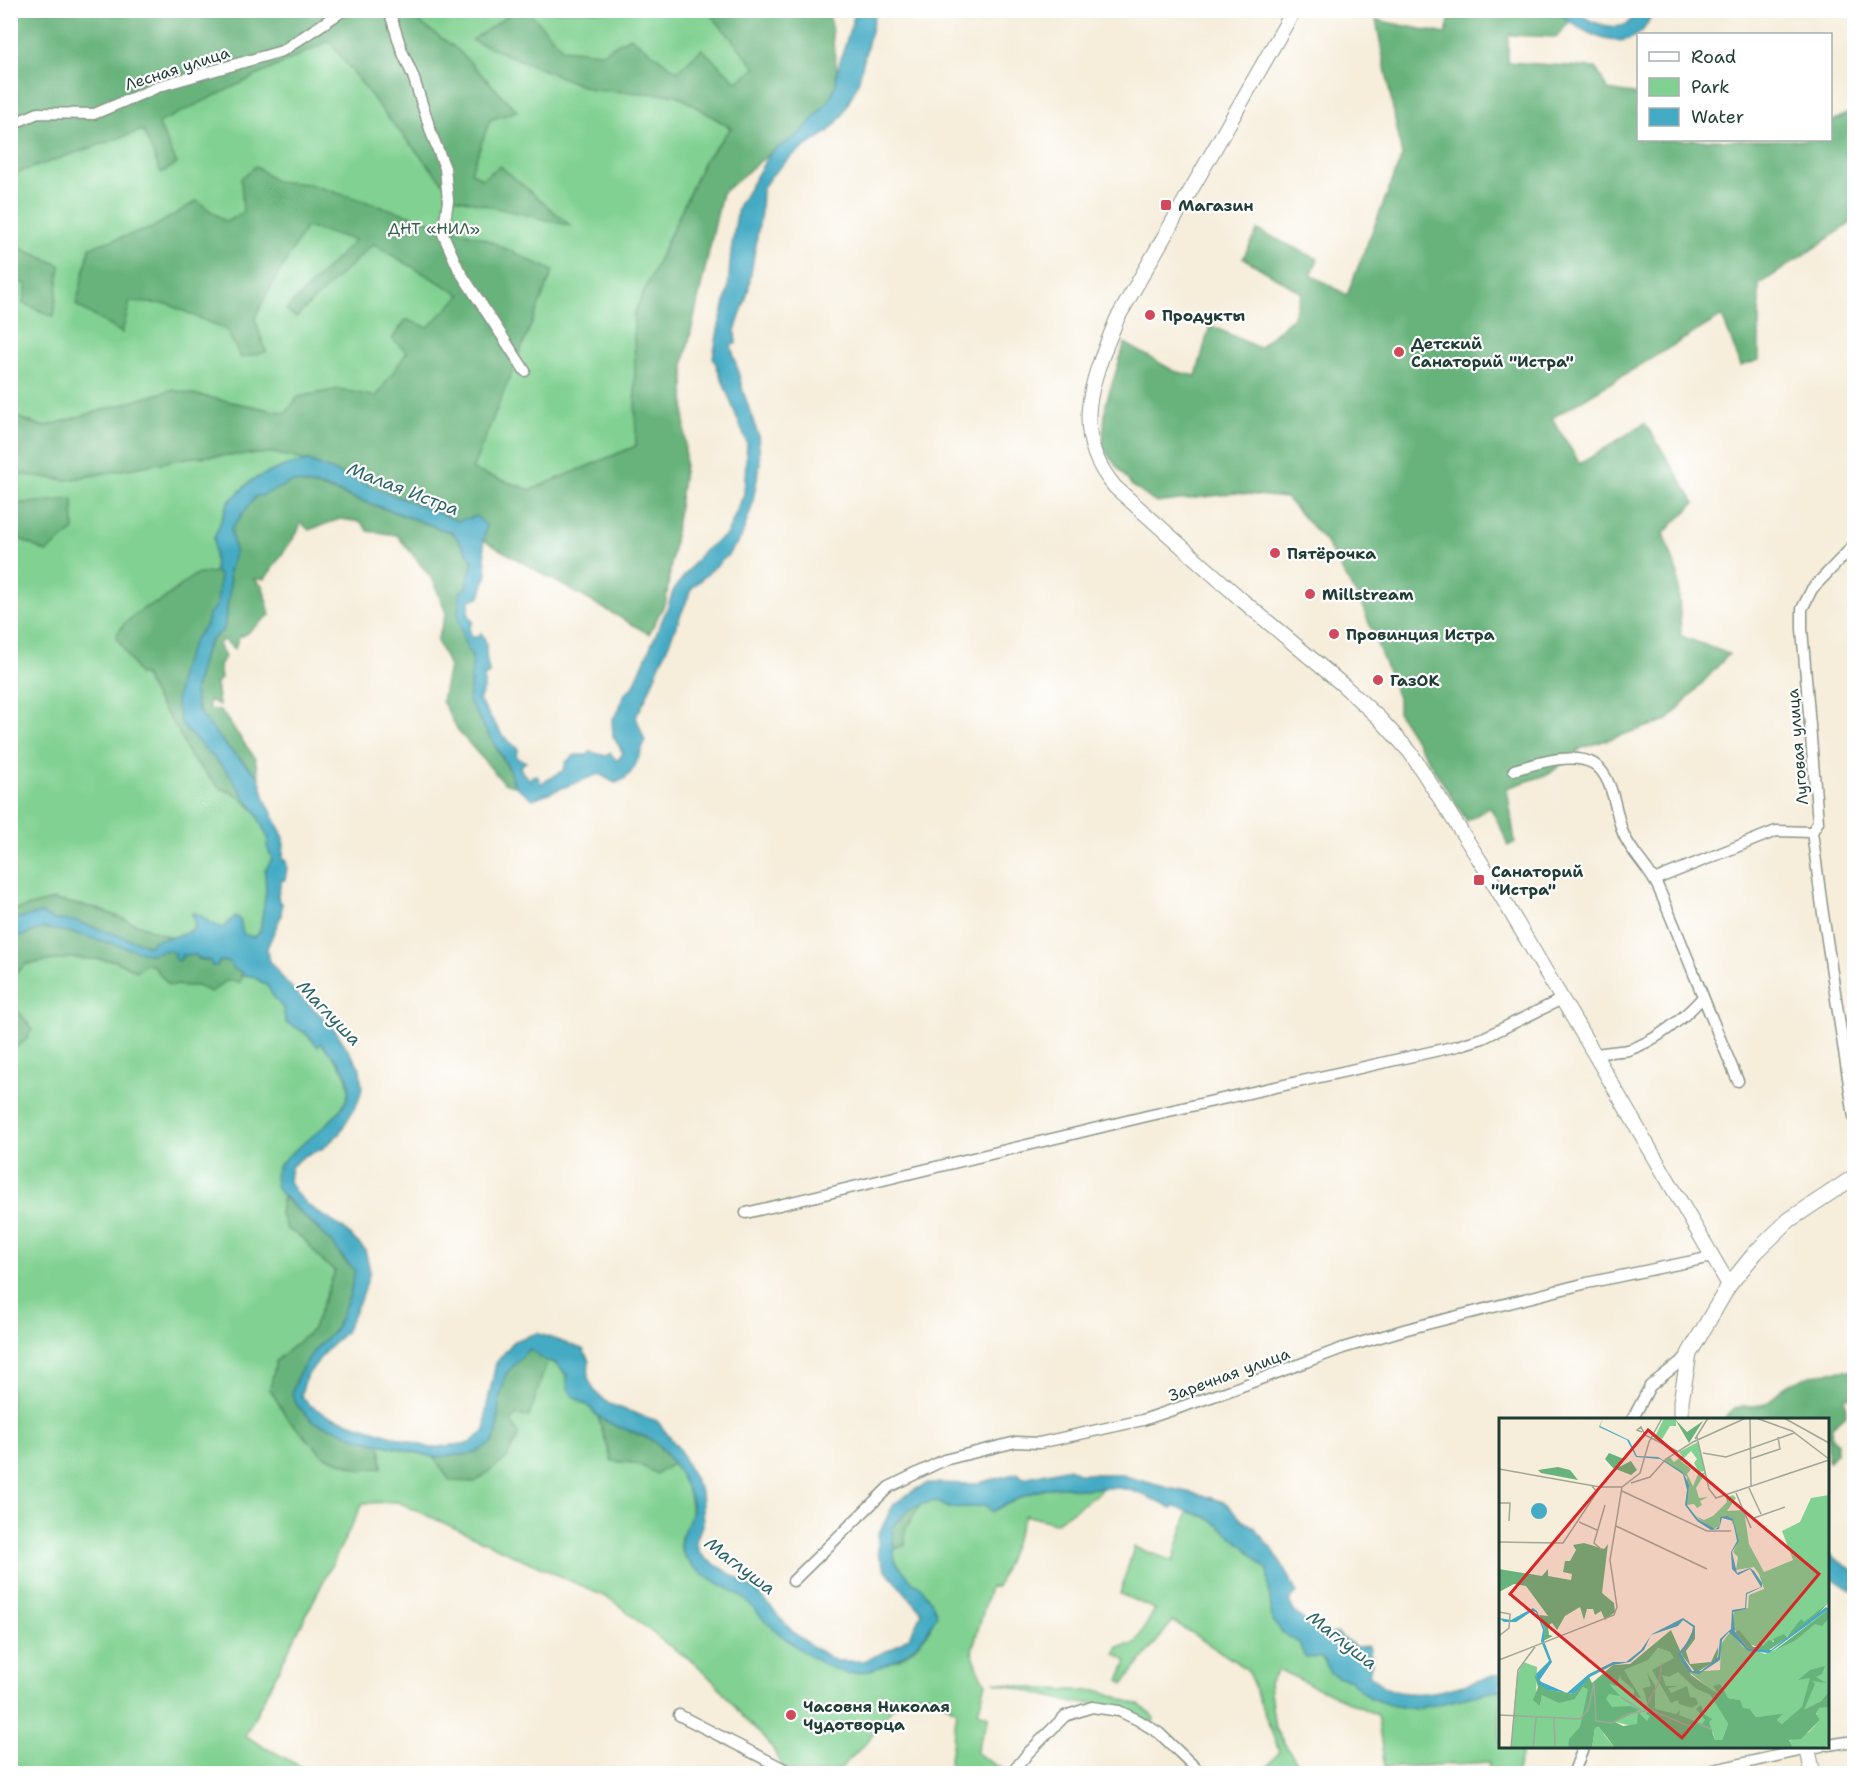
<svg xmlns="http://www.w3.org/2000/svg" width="1865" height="1784" viewBox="0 0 1865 1784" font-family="'Shantell Sans',sans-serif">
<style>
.green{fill:#81d192;stroke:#508763;stroke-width:1.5}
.forest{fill:#68b37c;stroke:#447858;stroke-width:1.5}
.water{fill:#44abc4;stroke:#32747c;stroke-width:1.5}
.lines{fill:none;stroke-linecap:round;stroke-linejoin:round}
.street-casing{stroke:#8a9587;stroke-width:13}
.secondary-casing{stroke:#8a9587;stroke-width:16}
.primary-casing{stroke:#8a9587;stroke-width:17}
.street{stroke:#fff;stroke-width:10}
.secondary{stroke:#fff;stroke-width:14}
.primary{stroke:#fff;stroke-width:15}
.poi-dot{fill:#d1495b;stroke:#fff;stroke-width:2}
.labels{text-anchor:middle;stroke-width:4.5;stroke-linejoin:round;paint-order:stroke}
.street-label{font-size:16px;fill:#1f3d34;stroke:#fff}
.poi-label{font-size:16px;font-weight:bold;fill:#1f3d34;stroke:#fff;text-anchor:start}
.park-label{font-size:16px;fill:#38624c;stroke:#fff}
.water-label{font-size:18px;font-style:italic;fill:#2c6466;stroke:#fff}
.inset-road{fill:none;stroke:#a0a798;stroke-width:1.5}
.view{fill:#d62828;fill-opacity:0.15;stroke:#d62828;stroke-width:3}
.inset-edge{fill:none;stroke:#1f3d34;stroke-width:3}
</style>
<rect width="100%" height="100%" fill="#fff"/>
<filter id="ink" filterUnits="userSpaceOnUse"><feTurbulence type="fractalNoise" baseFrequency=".0167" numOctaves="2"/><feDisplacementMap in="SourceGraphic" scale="12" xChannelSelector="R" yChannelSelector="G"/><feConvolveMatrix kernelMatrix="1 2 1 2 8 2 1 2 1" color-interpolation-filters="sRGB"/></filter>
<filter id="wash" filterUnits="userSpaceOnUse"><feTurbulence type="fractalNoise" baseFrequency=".008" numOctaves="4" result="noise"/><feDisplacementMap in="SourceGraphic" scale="24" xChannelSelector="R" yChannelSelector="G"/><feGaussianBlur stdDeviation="1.35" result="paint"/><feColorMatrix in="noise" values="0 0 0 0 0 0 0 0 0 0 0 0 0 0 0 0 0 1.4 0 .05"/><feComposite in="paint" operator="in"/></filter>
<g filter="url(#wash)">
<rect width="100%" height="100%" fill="#f6edda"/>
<g class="green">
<path d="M149,11H788L794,50L704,161L634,314L636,446L531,490L332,423L172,390L44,427L11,415V136Z"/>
<path d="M273,453L308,461L284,466L252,480L228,503L214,539L215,572L195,575L161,601L142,609L143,675L158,702L178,730L189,755L220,788L236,794L255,811L269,840L267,846L272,859L265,872L266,892L260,931L255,938L243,934L240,920H230L223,928L210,923L199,914H192C201,932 185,932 172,938L95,908L54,900L14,910L11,912L10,523L16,537L13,504L11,499V473L67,480L192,457Z"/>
<path d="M70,958L114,960L137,971L145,964L152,965L169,985L197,986L211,992L226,981L240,982L242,975L252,976L267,985L273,996L283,1008L286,1023C300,1028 309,1035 318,1046L320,1042C362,1087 356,1099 311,1138C307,1142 301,1145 297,1150C288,1159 282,1174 276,1186L283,1197L280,1213L287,1229L304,1239L323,1262L335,1271L313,1330L276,1361L324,1456L362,1470L382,1467L380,1444L434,1457L451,1481L516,1415L529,1416L547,1361C565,1365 569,1381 574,1397L589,1407L598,1417L612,1461L636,1463L657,1474L673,1463C683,1479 695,1499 690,1519C687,1529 677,1537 681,1548C687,1572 723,1584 741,1596C758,1609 771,1628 788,1640C806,1653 829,1663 849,1673L900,1659L915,1648L930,1629L919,1586L913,1583L895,1561L893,1550L905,1545V1529L921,1504L935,1501L949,1508L986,1506L991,1512C1011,1502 1041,1486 1064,1487C1065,1487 1072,1488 1073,1489C1083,1490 1093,1488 1102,1488L1096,1495L1055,1523L1025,1515L997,1587H990L972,1651L979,1671L986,1683L978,1712L989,1716L976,1753L1005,1771L1003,1773H948L957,1711L930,1694L902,1696L884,1718L867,1742L836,1773H794L785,1769L768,1742L743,1717L720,1688L694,1662L665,1643L612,1600L398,1502L363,1503L245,1736L312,1773H11L10,1047L13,1049L32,1029L11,1002V977L26,964Z"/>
<path d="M1188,1511L1209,1518L1227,1531L1245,1547L1267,1570L1269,1587L1282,1632L1300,1644L1302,1651L1312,1658L1320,1656L1339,1678L1349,1679L1369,1697L1390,1705L1416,1709L1500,1690V1746L1524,1747L1516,1773H1488L1489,1762L1385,1768L1377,1715L1279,1670L1269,1683L1275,1729L1299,1766L1311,1773H1263L1279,1751L1247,1669L1173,1621L1123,1684L1119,1680L1127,1661L1115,1654L1118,1647L1135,1644L1155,1609L1120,1594L1134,1547L1173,1561Z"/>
<path d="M994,1682L1042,1689L1101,1691L1141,1706L1152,1715L1155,1720L1151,1725L1092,1703H1074Z"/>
</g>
<g class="forest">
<path d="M181,10L184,13L198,17L205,10L403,11L457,49L517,111L490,120L471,172L482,179L500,166L571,226L456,198L389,119L329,41L158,123L177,164L161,173L143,130L11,175L10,11Z"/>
<path d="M515,11H528L563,49L602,53L630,37L677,71L702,49L737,82L756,68L708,11H829L837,71L836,84L829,101L800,134L770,153L722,193L684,363L685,464L666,601L649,634L483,540L487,526L458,521L308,461L273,453L192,457L67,480L11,473V415L44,427L172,390L286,413L298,397L339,389L376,397L407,352L392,339L406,320L428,327L461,295L373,244L296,317L286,310L355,240L306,227L265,297L255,319L266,352L241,358L226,330L168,304L130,302L122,333L76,305L90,247L152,228L197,201L226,222L243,213L241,178L256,166L275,181L309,184L483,238L553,271L472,470L531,490L636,446L634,314L704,161L731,128L677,95L592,90L472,40Z"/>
<path d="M1451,11H1558L1569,22L1557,37L1508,35V62L1596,68L1608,90L1638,95V140H1830L1831,122L1854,110V221L1759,285V360L1741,366L1722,316L1552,418L1580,464L1645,423L1695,503L1664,533L1678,575L1681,636L1729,654L1668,720L1582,748L1549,774L1507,788L1515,842L1508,846L1502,830L1490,807L1467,821L1398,713V698L1362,605L1325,541L1286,498L1236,493L1156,503L1131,485L1102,447L1106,403L1125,343L1174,371L1196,376L1210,325L1259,348L1292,318L1302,293L1243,258L1258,230L1318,259L1311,275L1347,295L1402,156L1376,20L1446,34Z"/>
<path d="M10,244L60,265L54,317L23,303L27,284L11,280Z"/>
<path d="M292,482L321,487L453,533L473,560L466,588L464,641L473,659L469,701L508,768L515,786L504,783L459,732L442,701L449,666L437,641L446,613L433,580L397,535L368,531L361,522L340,519L309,530L301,523L297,533L265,579H254L263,587L270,615L244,635L238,638L235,649L223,640L218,644L225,657L219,665L221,679L216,683L219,705L209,700V709L221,711L255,758L259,777C240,755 196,726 195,695C194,688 198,679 199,672C205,650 206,644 224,629L230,586L229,572L235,552L231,529L256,496L261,495Z"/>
<path d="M11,499L13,504L73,499L74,530L46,552L16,537L11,523Z"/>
<path d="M215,572L220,574L218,605L208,615L206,625L194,640L182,726L226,770L255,811L236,794L220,788L189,755L178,730L158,702L144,675H139L116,636L124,624L142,609L161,601L195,575Z"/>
<path d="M54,900L95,908L172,938L160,939L150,946L75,921L54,920L40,913L11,920V912L14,910Z"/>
<path d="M43,928L74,933L149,954L167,950L180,955H196L198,959L210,961L230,962L242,972L240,982L226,981L211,992L197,986L169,985L152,965L145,964L137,971L114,960L70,958L26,964L11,977V940Z"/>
<path d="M11,1002L32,1029L26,1040L13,1049L10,1047Z"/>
<path d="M283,1197L334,1245L345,1262L355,1270L350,1295L336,1328L313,1352L298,1375L292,1393L297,1405L314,1422L333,1428L356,1438L380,1444L382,1467L363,1470L324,1456L287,1418L270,1389L276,1361L313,1329L335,1271L323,1262L304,1239L287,1229L280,1213Z"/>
<path d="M529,1348L547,1361L529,1417L516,1415L511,1421L519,1435L506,1459L475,1482L450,1481L434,1457L472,1454L497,1433L499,1400L506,1374Z"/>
<path d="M1854,1369V1398L1845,1396L1846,1415L1832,1426L1831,1436L1837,1443L1836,1453L1828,1462V1420L1725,1419V1417C1744,1399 1745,1410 1764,1404C1774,1401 1777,1391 1785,1386C1795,1380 1811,1376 1822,1373C1832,1371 1842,1372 1854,1369Z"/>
<path d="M598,1417L655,1442L673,1463L657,1474L636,1463L612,1461Z"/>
<path d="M921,1504L905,1529V1545L893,1550L892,1527L906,1510Z"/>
</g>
<g class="water">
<path d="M856,10L876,11L858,83L842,116L828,132L793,155L771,176L762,189L761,212L748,292L735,331L736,344L731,345L743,391L758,435L760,463L752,506L741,538L727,556L692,588L645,700L636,717L645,741C638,758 634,778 615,783L599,774L533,799L515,786L510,770L469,701L473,659L464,641L458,615L460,592L466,588L473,560L453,533L324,487L292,482L261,496H256L231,529L235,552L229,571L230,586L224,629L210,641L204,653L194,693L198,711L225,745L259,777L265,799L284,838L283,860H286L287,868L285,880H282L278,895L279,902L282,903L281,916L267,948L269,960L280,975L299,996L331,1024L360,1068L362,1089L358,1102L339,1134L322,1149L304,1156L291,1167L289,1181L295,1192L310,1207L344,1229L365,1250L370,1271L364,1292L345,1332L323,1354L306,1377L301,1395L308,1404L326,1415L431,1448L470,1443L485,1431L486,1410L496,1363L514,1341L537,1333L583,1349L589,1361L588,1378L594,1390L609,1404L657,1421L679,1449L701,1492L703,1523L696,1541L699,1552L706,1559L755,1589L791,1630L810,1645L836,1661H864L891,1649L910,1636L922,1612L885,1569L878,1553V1535L894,1504L913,1491L928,1483L974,1484L1018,1473L1023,1478L1069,1468L1080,1474H1118L1168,1488L1202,1495L1226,1503L1243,1521L1253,1526L1275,1553L1297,1593L1289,1601L1295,1613L1324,1636L1336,1633L1356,1647L1369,1646L1372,1661L1369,1675C1375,1680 1382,1686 1389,1689C1422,1702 1467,1683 1500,1674V1690L1416,1709L1390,1705L1369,1697L1349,1679L1339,1678L1329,1672L1325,1660L1320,1656L1312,1658L1306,1657L1302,1651L1300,1644L1282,1632L1272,1619L1267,1570L1245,1547L1209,1518L1175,1507L1172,1509C1157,1501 1142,1493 1125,1489C1109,1486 1094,1489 1078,1489C1074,1489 1069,1487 1065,1487C1043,1485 1010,1502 991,1512L986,1506L949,1508L935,1501C912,1506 907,1509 892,1527L895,1561L913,1582L919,1585L933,1604L937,1614C926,1638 911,1654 887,1664C877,1668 858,1675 848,1673C822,1669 783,1638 764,1620C757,1612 750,1603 742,1597C724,1584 699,1577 686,1558C671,1534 694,1526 692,1503C690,1493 677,1467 670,1459C666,1453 660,1446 655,1442C641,1432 623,1430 609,1423C599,1419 595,1412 588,1406C574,1396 566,1395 567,1375L554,1362L547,1361L529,1349L506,1374L499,1400L497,1433L492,1443L472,1454L434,1457L356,1438L333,1428L314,1422L297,1405L292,1393L298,1375L313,1352L336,1328L350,1295L355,1270C343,1260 341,1253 331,1242C319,1229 305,1217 292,1204C286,1198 276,1191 276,1183C275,1178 275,1173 277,1169C291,1144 359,1116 348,1079C344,1065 330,1053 320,1043L318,1047C309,1035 301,1028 286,1023L283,1008L273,996L267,985L252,976L242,975V972L232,968L230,962L220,961L217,966H212L210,961L198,958L196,955H181L182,959L177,961L174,958L176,954L167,950L149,954L74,933L43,928L11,940V920L40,913L54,920L75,921L150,946L154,940C163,939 190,936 195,927C197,922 194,918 192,913L199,914L210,923L223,928L236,916L240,920L243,934L255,937L260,931L266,892L265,871L272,859L267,846L269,840L255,811L226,770L182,726L176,703L181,670L194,640L206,625L208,615L217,605L220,575L215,572L214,539L228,503L252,480L284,466L308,461L458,521L476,516L487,526L483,540L487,574L480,597L470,600L468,613L473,622L469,628L472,637H478L481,633C487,641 486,644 486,653C486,660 489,667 489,674L484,677V689L479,700L503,736L518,749L516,755L519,759L526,762L520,766L522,772L530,780L532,776L537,775L541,784L564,770L566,762L575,755H589L590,752L607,756L610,753L616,760L619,759L623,753L613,736L612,720L619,710L623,696L634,685L669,604L673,591L702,552L727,534L744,494L747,443L713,357L718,330L728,290L731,251L738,207L770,153L800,134L829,100L836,84L837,71Z"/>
<path d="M1558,11H1578C1586,22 1615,32 1628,23C1632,20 1635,14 1637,11H1653C1650,17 1647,26 1642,31C1618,55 1576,29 1558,11Z"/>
<path d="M1828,1554L1854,1571V1592L1828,1575Z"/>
</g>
</g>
<g filter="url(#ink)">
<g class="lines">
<g class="street-casing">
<g id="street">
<path d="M389,10L402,51L413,76L432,135L445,168L448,201L443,234L459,270L525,371"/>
<path d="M10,125L38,113L94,114L163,85L282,51L344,10"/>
<path d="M1854,545L1812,589L1802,609V629L1818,822L1812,832L1822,907L1854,1117"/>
<path d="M1514,770C1535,764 1573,751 1594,764C1614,777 1615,813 1623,833C1631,853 1649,868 1658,887C1686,951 1710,1017 1738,1081"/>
<path d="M1654,880L1776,831L1812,832"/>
<path d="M1595,1055C1606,1051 1617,1052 1628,1050C1655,1042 1684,1018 1702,998"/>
<path d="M746,1213L1147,1116L1457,1046L1483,1038L1562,999"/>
<path d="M1632,1420L1650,1386L1689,1355"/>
<path d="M793,1581L889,1487L944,1460L1016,1442L1039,1443L1143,1420L1231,1390L1343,1348L1407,1329L1587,1283L1712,1257"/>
<path d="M679,1715L794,1774"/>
<path d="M1828,1745L1854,1741"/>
<path d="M1011,1774L1028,1753L1065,1716L1092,1707L1119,1711L1138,1720L1159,1733L1202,1774"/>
<path d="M1573,1774L1584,1746"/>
<path d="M1696,1774L1821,1746"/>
</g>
</g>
<g class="secondary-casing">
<path id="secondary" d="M1294,10L1117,319C1093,378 1068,432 1115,487L1243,601L1343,685L1379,718L1410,752L1484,867L1595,1055L1729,1285"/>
</g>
<g class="primary-casing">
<g id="primary">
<path d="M1681,1420V1401L1689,1354L1729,1285L1756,1252L1789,1220L1854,1177"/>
<path d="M1807,1746L1813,1774"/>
</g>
</g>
<use href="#street" class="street"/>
<use href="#secondary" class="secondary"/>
<use href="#primary" class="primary"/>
</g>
</g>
<g class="poi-dot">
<rect x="1160" y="199" width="12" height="12" rx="3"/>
<circle cx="1150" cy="315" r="6"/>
<circle cx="1399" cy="352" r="6"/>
<circle cx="1275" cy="553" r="6"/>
<circle cx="1310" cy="594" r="6"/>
<circle cx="1334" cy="634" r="6"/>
<circle cx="1378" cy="680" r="6"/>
<rect x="1473" y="874" width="12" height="12" rx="3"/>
<circle cx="791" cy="1715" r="6"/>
</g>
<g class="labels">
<g class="street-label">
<text transform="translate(177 68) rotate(-18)" y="6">Лесная улица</text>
<text transform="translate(1797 747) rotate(-95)" y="6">Луговая улица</text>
<text transform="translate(1229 1374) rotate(-20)" y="6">Заречная улица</text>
</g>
<g class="poi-label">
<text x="1178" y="211">Магазин</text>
<text x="1162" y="321">Продукты</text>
<text x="1411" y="349">Детский<tspan x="1411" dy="18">Санаторий "Истра"</tspan></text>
<text x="1287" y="559">Пятёрочка</text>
<text x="1322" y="600">Millstream</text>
<text x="1346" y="640">Провинция Истра</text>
<text x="1390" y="686">ГазОК</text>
<text x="1491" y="877">Санаторий<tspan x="1491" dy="18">"Истра"</tspan></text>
<text x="803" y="1712">Часовня Николая<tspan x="803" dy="18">Чудотворца</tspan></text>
</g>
<g class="park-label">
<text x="434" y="234">ДНТ «НИЛ»</text>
</g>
<g class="water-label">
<text transform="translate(403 489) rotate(21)" y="6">Малая Истра</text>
<text transform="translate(329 1013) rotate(46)" y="6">Маглуша</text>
<text transform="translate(740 1566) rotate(37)" y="6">Маглуша</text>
<text transform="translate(1342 1640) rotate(38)" y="6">Маглуша</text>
</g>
</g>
<g transform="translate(1499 1418)">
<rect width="330" height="330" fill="#f6edda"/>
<path d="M165,0H177V8H171L162,23L155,21ZM199,24L206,53L200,54L195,45L198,41L192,33L182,43L192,51L188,56L194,68L199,56L207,54L197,70L200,80L209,79L201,83L203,87L198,90L195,86L188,87V59L165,43L171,39L175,44L183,38L180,34ZM234,77L237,80L228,93L245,92L250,126L265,154L294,142L283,113L301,104L312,80L330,77V184L287,219L285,217L264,228L260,222L259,229L250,226L235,211L234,199L235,193L249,190L250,177L265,171L260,156L255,149L237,152L239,139L234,134L238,126V116L231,99H221V108L214,111L196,98L205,102L214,98L228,84L227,80ZM330,200V273L322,283L283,306L278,302L283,297L257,299L251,291H244L240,282L229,280L222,272L219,277L190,254L221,252L222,226L231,214L244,229L266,236L296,223L316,205ZM159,230L172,234L197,271L211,277L229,306L223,322H216L214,314L168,316L116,304L81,310L71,321L69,330H12L18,257L24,244L38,249L37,277L41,288L43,276L76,281L84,269L90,270L114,254L148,242ZM320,289H330V326L325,330H294L290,323L310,314L321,302L317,297ZM101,309L106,318L116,330H93L96,310Z" fill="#81d192"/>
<path d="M176,1L188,14L204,3L190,25ZM110,35L125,41L120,49L132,43L138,52L132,57L114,50L106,41ZM59,49L71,52L79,62L42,55L39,52ZM85,125L105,131L109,126L103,175L115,185L116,194L106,202L102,193L96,197L94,191H88L85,202L81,189L66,198L58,212L53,205L49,208L50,217L54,218L44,223L46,212L40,197L49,198L27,168L15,166L0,174V151L43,158L49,151V158L72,162L73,156L64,154L66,143H71L77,132L74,127ZM330,184L311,205L267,234L250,231L236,214L240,212L254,229H259L260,222L264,228L270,222L275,224L274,221L285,216L288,219L302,201L305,204ZM330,191V200L323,208L316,206L296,223L276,232ZM196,208V221L187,233L191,246L212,244L219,229V234L218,241L197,255L182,236ZM172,212L192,257L219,276L214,268L221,266L229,280L241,282L244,290L251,291L257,299L284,296L278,302L283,306L303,289L311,260L299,262L311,252L326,248L323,256L317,259L327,265L313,263L316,266L305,292L322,283L330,273V289L320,290L317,296L321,302L302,321L290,322L294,330H116L100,309L96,310L93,330H69L70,321L81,309L89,271L84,269L76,281L60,285L43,277L41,288L34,282L39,269L35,256L50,272L75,276L90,259L93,265L114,247L131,246ZM159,230L171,234L175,240L153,252L172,285L179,282L180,286L193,290L199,286L197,280L191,279L188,268L172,275L169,270L180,268H167L163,257L170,259L179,254L197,271L211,277L229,306L223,322H216L210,304L213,301L205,296L202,287L197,291L206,302L203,306L180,297L181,292L177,296L156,291V267L148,255L152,268L144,270L150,291L147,296L151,298L148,303L139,294L138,306L124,308L116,304L140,292L132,288L113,289L107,281L110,276L121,278L110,266L118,268L121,256L122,261L135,272V279L142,280L125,252L149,242Z" fill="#68b37c" fill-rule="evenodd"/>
<path d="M104,0L101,8L130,22L138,38L159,39L184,54L190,67L188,87L199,101L216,111L221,108V99L228,98L234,101L240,123L233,134L238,155L251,150L255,153L263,165V169L248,176L247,191L234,194L236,214L250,231L272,232L327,189L330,191L270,235L249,233L230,214L223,222L221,242L200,256L190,254L179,236L192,219L194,209L184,202L179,208L152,217L145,232L131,244L114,247L91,259L75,276L49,272L39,266L37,256L50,243L42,223L44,212L37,194L33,193L17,204H5L0,200L12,202L34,190L38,193L46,212L45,223L53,244L40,263L68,275L90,256L114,244H127L142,232L153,216L184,200L196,208L194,219L182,236L193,253H202L219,239L221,221L232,211L233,192L246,190L247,175L262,169L251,151L239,157L233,151L232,134L238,123L234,103L223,100L220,111L212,112L198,103L186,87L188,72L184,56L161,41L137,39L128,22L100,9ZM32 93a8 8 0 1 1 16 0a8 8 0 1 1-16 0Z" fill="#44abc4"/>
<path class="inset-road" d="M251,0L252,69M257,0L293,13L330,41M285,0L330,25M143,14L138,12L142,9L146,17L178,33M198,19L210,71L217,80L330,42M196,21L209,0M204,35L227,39L295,15M251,41L281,31L279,19M0,51L101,69H123L141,55L150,24L163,0M132,65L151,59L167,41L194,24L247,0M250,70L262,96M123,73L208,113H232M237,75L252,110M0,85H11L10,103M255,100L286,89M80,104L98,112M117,108L208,151M0,124L64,125L98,74L93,68M103,132L95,125L106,87M0,194L11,196L10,210L0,218M0,242L115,197L118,189L111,142L123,69M122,279L142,292M145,292L160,264L163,245M0,297L81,301L89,292L95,265L97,303L113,305L129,296L152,292L190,308L198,305L212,311M55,301L56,330M12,330L19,252L36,229M34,330L37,300"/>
<path class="view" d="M149,12L320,156L183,320L11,176Z"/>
<rect width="330" height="330" class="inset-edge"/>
</g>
<rect width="1865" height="1784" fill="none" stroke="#fff" stroke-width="36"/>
<rect x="1637" y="33" width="195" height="108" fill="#ffffff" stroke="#a5b1ae" stroke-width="1.5"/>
<rect x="1649" y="52" width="30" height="9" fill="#ffffff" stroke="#a5b1ae" stroke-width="1.5"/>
<text x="1691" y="63" font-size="18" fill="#1f3d34">Road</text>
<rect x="1649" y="78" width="30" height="18" fill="#81d192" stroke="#a5b1ae" stroke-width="1.5"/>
<text x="1691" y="93" font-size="18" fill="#1f3d34">Park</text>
<rect x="1649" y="108" width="30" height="18" fill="#44abc4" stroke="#a5b1ae" stroke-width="1.5"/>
<text x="1691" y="123" font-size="18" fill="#1f3d34">Water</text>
</svg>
